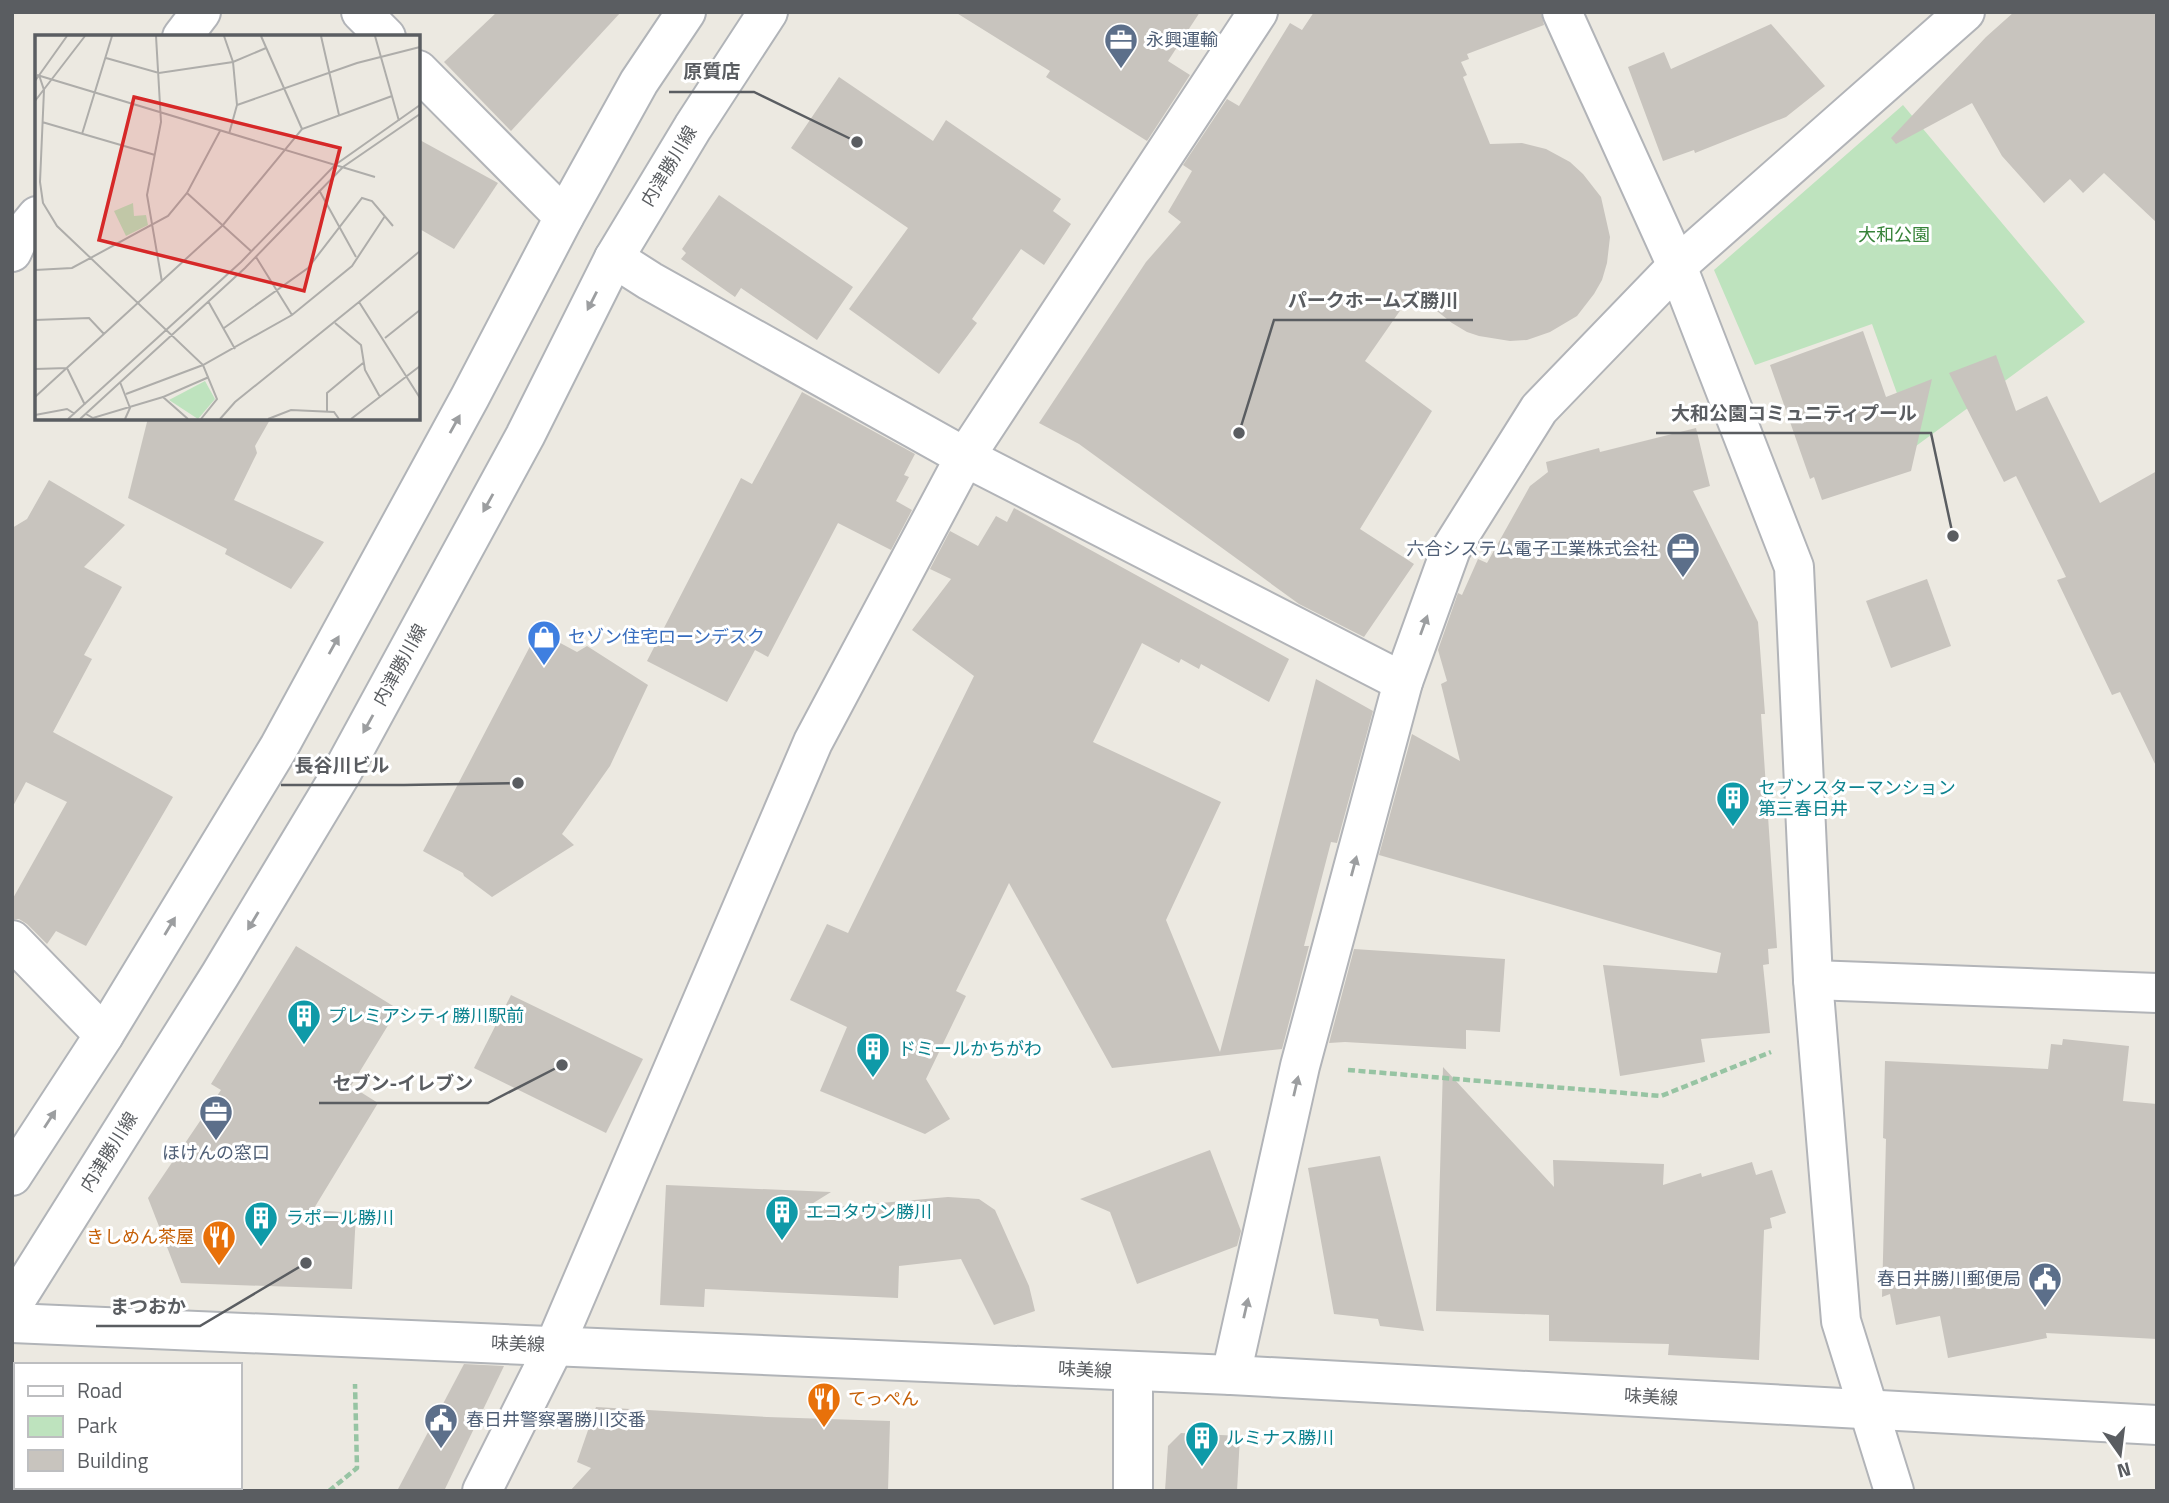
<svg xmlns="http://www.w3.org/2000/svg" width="2169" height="1503" viewBox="0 0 2169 1503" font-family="'Titillium Web','Noto Sans JP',sans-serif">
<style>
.green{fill:#bee3be}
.building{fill:#c8c4be}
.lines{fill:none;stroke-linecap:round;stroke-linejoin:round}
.street-casing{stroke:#b2b4b8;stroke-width:42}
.secondary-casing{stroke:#b1b4b8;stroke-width:42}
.path{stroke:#97c4a3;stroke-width:4.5;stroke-dasharray:7 3.5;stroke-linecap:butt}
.street{stroke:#fff;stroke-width:38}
.secondary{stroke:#fff;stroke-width:38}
.oneway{fill:#9c9ea0}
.labels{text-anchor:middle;stroke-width:6;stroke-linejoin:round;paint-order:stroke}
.service-label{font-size:18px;fill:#4e5e75;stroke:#fff;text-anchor:start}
.street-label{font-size:18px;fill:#5a5d61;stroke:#fff}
.park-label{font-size:18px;fill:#378339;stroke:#fff}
.shop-label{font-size:18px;fill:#366cbe;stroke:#fff;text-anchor:start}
.culture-label{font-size:18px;fill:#0d838f;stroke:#fff;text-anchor:start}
.food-label{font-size:18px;fill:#c56008;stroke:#fff;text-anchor:end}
.inset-road{fill:none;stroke:#aeadaa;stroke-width:2}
.view{fill:#d62828;fill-opacity:0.15;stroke:#d62828;stroke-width:3.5}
.inset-edge{fill:none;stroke:#5a5d61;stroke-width:3.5}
.leader{fill:none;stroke:#5a5d61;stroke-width:2.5}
.callout-dot{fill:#5a5d61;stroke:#fff;stroke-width:2.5}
.callout-label{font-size:19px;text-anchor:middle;font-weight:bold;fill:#5a5d61;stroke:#fff;stroke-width:6;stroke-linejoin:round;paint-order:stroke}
</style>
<rect width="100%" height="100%" fill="#ece9e1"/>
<path class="green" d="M1903,105L2085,322L1916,446L1872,324L1755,365L1714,270Z"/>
<g class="building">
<path d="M497,12H621L511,131L444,62Z"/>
<path d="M955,12H1200L1168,61L1190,75L1147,141L1046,77L1050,71Z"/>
<path d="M1314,12H1541L1544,25L1467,54L1469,59L1461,62L1467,75L1463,77L1490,144L1522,143L1546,149L1570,162L1583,174L1601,197L1610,237L1607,263L1602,280L1594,294L1577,316L1550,332L1527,340L1510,341L1479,336L1467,332L1452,323L1413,292L1365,361L1432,411L1360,529L1414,564L1364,637L1299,604L1079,444L1039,423L1146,262L1181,222L1168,212L1192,171L1183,165L1227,99L1239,106L1290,23L1302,30Z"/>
<path d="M2014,12H2157V223L2104,173L2083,193L2070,179L2044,203L2002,156L1972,103L1896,144L1891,138L1986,37Z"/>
<path d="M1771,24L1825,86L1786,117L1695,153L1694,150L1663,161L1628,67L1664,52L1671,69Z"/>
<path d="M839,77L933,141L946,120L1061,199L1053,211L1071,224L1044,265L1021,249L972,319L977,323L939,374L849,309L908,228L791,148Z"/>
<path d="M418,139L498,183L454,249L418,228Z"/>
<path d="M719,195L853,287L817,340L741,288L735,297L681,259L686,253L682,249Z"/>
<path d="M1863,331L1886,397L1932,379L1911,471L1822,500L1814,477L1810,479L1770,365Z"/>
<path d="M1996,355L2016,411L2047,396L2100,503L2157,471V768L2120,692L2112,695L2057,580L2066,577L2016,476L2004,482L1949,373Z"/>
<path d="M802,392L915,454L904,475L909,477L896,501L912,510L891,550L838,523L768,657L755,650L727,702L647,661L741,478L752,484Z"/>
<path d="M148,418H271L255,446L257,453L234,500L324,542L291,589L225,554L227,549L128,498Z"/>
<path d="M1696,428L1710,486L1693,491L1758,622L1765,714H1761L1777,948L1768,949L1769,964L1763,965L1770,1033L1701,1039L1705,1062L1620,1076L1603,965L1717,973L1721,953L1379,855L1412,734L1460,761L1441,684L1447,681L1438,650L1458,593L1462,595L1478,559L1487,563L1530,486L1548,472L1546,462L1599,448L1600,452Z"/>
<path d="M49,480L125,525L84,567L122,587L84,655L92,659L53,732L173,797L86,946L56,931L47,944L27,924L19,919H12V900L67,802L26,782L12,808V528L27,519Z"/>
<path d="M1014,508L1289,659L1269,702L1201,664L1199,669L1181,659L1179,663L1142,643L1093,742L1221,802L1166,920L1220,1052L1316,679L1373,711L1337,843L1331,842L1304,946H1309L1282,1049L1112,1068L1009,883L956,991L966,996L926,1079L950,1119L925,1134L820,1091L847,1027L790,1000L827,924L848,933L974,676L912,630L951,579L930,569L950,531L978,546L996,516L1007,522Z"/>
<path d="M1927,579L1951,646L1891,668L1866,601Z"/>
<path d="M538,631L577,652L587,646L648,685L610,766L562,834L574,845L492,897L464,876L463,873L423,851Z"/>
<path d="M296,946L398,1009L351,1086L378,1103L313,1210L356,1213L352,1289L181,1283L148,1198L221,1090L211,1084Z"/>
<path d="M1354,949L1505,959L1500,1032L1466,1030V1049L1345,1042L1329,1043Z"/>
<path d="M511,995L643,1059L606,1133L474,1068Z"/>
<path d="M2063,1039L2129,1046L2123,1101L2157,1104V1339L2046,1333L2047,1338L1948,1358L1940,1316L1896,1325L1890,1294L1882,1297L1886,1139L1883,1138L1885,1061L2048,1069L2051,1044L2062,1045Z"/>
<path d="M1443,1067L1554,1187L1553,1160L1664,1164L1663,1185L1701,1173L1702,1177L1752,1162L1756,1175L1772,1170L1786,1213L1770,1218L1772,1228L1764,1230L1759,1360L1668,1355L1669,1344L1549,1341V1315L1436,1311Z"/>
<path d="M1210,1150L1241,1231L1237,1246L1137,1284L1110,1212L1080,1199Z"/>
<path d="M1380,1156L1424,1331L1380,1326L1378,1319L1334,1314L1308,1168Z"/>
<path d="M666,1185L831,1192L802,1210L948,1197L979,1199L995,1210L1029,1286L1035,1311L994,1325L961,1259L899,1266L898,1298L705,1289L704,1307L660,1305Z"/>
<path d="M464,1364L504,1366L444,1491H397Z"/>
<path d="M596,1407L767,1417L890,1421L888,1491H570L591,1468L577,1462Z"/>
<path d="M1181,1433L1240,1436L1237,1491H1165L1168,1446Z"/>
</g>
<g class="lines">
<g class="street-casing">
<g id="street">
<path d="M361,12L386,37"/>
<path d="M1562,12L1677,266L1794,567L1813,980L1841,1321L1894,1491"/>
<path d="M182,37L201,12"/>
<path d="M418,70L564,217"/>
<path d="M12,252L18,239L37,216"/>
<path d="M614,258L650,281L965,457L1403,682"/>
<path d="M12,940L104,1035"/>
<path d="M1813,980L2157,993"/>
<path d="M1231,1375L1300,1066L1403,682L1451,549L1539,409L1677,266L1965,12"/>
<path d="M482,1491L555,1345L813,742L965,457L1258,12"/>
<path d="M1133,1491V1372"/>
</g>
</g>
<g class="secondary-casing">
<g id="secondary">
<path d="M12,1176L104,1035L279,747L470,397L564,217L639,82L686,12"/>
<path d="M12,1306L220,975L341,774L525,436L614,258L693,127L768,12"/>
<path d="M12,1323L1231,1375L2157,1425"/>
</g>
</g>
<g class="path">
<path d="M1348,1070L1661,1096L1771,1052"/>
<path d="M329,1491L357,1468L355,1384"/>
</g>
<use href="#street" class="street"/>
<use href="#secondary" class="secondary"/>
</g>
<defs><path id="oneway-solid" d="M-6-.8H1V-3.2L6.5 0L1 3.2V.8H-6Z" transform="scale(1.75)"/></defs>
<g class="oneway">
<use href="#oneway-solid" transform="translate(592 301) rotate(117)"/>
<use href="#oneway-solid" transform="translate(455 424) rotate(-61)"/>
<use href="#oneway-solid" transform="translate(488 503) rotate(119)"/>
<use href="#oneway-solid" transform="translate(1424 625) rotate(-70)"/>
<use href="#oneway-solid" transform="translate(334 645) rotate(-61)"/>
<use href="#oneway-solid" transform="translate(368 724) rotate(119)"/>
<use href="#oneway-solid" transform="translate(1354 866) rotate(-75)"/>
<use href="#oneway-solid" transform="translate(253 921) rotate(121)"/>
<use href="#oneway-solid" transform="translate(170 926) rotate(-59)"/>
<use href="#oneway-solid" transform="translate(1296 1086) rotate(-77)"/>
<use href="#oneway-solid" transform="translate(50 1119) rotate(-57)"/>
<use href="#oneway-solid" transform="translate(1246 1308) rotate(-77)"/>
</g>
<defs>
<g id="office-pin" transform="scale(1.75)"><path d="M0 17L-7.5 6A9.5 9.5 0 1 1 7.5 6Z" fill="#5c6f8a" stroke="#fff"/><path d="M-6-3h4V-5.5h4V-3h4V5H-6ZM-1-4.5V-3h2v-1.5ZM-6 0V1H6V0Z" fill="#fff"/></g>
<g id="shop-pin" transform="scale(1.75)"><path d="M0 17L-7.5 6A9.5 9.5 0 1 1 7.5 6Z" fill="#3f7fe0" stroke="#fff"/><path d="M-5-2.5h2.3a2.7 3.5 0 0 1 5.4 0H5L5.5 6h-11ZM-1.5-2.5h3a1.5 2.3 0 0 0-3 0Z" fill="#fff"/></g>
<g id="building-pin" transform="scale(1.75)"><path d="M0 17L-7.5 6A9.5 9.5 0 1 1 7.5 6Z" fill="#0f9aa8" stroke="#fff"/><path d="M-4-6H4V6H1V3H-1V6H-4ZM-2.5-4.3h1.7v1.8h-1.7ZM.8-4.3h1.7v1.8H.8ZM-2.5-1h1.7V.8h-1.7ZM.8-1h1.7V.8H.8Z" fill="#fff"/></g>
<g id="restaurant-pin" transform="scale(1.75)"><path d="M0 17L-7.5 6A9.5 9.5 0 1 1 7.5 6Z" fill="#e8710a" stroke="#fff"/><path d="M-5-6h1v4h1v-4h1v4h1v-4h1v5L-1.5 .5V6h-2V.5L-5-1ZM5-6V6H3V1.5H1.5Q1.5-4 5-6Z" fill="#fff"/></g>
<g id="civic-pin" transform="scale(1.75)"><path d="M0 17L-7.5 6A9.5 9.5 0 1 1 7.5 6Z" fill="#5c6f8a" stroke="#fff"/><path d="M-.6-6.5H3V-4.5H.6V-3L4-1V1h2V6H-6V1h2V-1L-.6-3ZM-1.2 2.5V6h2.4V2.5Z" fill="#fff"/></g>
</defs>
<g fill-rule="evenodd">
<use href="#office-pin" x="1121" y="40"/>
<use href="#office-pin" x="1683" y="549"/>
<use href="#shop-pin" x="544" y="637"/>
<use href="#building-pin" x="1733" y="798"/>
<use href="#building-pin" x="304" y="1016"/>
<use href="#building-pin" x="873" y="1049"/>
<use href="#office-pin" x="216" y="1112"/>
<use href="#building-pin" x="782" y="1212"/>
<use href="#building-pin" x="261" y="1218"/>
<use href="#restaurant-pin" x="219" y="1237"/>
<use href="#civic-pin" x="2045" y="1279"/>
<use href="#restaurant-pin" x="824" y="1399"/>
<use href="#civic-pin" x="441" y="1420"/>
<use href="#building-pin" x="1202" y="1438"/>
</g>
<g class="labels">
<g class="service-label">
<text x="1146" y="46">永興運輸</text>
<text x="1658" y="555" text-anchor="end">六合システム電子工業株式会社</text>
<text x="216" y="1159" text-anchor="middle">ほけんの窓口</text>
<text x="2021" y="1285" text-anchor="end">春日井勝川郵便局</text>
<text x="466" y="1426">春日井警察署勝川交番</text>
</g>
<g class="street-label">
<text transform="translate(669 166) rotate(-59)" y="6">内津勝川線</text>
<text transform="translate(400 665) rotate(-61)" y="6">内津勝川線</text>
<text transform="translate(109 1152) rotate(-58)" y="6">内津勝川線</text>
<text transform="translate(518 1344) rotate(2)" y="6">味美線</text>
<text transform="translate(1085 1370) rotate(3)" y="6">味美線</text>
<text transform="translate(1651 1397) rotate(3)" y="6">味美線</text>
</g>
<g class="park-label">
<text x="1894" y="241">大和公園</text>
</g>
<g class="shop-label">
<text x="568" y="643">セゾン住宅ローンデスク</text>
</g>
<g class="culture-label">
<text x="1758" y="794">セブンスターマンション<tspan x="1758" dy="21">第三春日井</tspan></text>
<text x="328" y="1022">プレミアシティ勝川駅前</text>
<text x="898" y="1055">ドミールかちがわ</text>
<text x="806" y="1218">エコタウン勝川</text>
<text x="286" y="1224">ラポール勝川</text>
<text x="1226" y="1444">ルミナス勝川</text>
</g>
<g class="food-label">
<text x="194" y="1243">きしめん茶屋</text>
<text x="848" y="1405" text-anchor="start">てっぺん</text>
</g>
</g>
<g transform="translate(35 35)">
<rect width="385" height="385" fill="#ece9e1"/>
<path d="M98,168L99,181L111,180L113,190L91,201L79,176ZM170,346L180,364L163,384L134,365Z" fill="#bee3be"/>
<path class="inset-road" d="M121,1L126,87L112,160L127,247M189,1L198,27L202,70M226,1L267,94M286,1L304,80M340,1L364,86M71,23L124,38L198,27L231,13M2,40L340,142M4,40L9,55L5,147L8,168L22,191L168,330L182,364L166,384M0,46L32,1M0,66L50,1M7,87L120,120M47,99L77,1M194,99L202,70L322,28L385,12M284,155L321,222M152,158L217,217M221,222L257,280M0,235L37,233L133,181L152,158L185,96M173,266L200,314M324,267L385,216M0,285L54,283L69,299M300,288L326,310L330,335L345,362M189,293L273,233L327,163L337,166L358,191M350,303L385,275M0,334L32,333L50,370M85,347L95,373L90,384M91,359L168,330L257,280L317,231L350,181M0,362L188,190L267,94L357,61M292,377V358L328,328M51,379L58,383L128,362M0,380L32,374L40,379M33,384L206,227L300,130L385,70M45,384L210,233L308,132L385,79M153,384L128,362L174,342M185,384L200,367L324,267L385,363M233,384L256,375L299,377L304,384M316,384L385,331"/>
<path class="view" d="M99,62L305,113L269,256L64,205Z"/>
<rect width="385" height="385" class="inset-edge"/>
</g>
<path class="leader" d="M857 142L754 92H669M1239 433L1274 320H1473M1953 536L1931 433H1656M518 783L404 785H281M562 1065L488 1103H319M306 1263L200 1326H96"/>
<g class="callout-dot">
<circle cx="857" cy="142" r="7"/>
<circle cx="1239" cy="433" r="7"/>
<circle cx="1953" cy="536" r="7"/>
<circle cx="518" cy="783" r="7"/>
<circle cx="562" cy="1065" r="7"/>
<circle cx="306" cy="1263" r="7"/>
</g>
<g class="callout-label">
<text x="712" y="78">原質店</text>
<text x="1373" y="307">パークホームズ勝川</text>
<text x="1794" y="420">大和公園コミュニティプール</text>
<text x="342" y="772">長谷川ビル</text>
<text x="403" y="1090">セブン-イレブン</text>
<text x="148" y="1313">まつおか</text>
</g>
<rect width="2169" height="1503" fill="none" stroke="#5a5d61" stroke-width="28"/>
<rect x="14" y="1363" width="228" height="126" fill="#ffffff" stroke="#bdbec0" stroke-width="2"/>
<rect x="28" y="1386" width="35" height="10" fill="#ffffff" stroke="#bdbec0" stroke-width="2"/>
<text x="77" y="1398" font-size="21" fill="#5a5d61">Road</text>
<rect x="28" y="1416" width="35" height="21" fill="#bee3be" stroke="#bdbec0" stroke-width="2"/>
<text x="77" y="1433" font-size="21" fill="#5a5d61">Park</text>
<rect x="28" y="1450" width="35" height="21" fill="#c8c4be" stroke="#bdbec0" stroke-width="2"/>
<text x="77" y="1468" font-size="21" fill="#5a5d61">Building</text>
<g transform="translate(2120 1454) rotate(166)" stroke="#ffffff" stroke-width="5" paint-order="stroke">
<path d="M0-5L12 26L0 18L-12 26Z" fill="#5a5d61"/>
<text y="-10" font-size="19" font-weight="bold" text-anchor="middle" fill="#5a5d61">N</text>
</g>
</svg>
